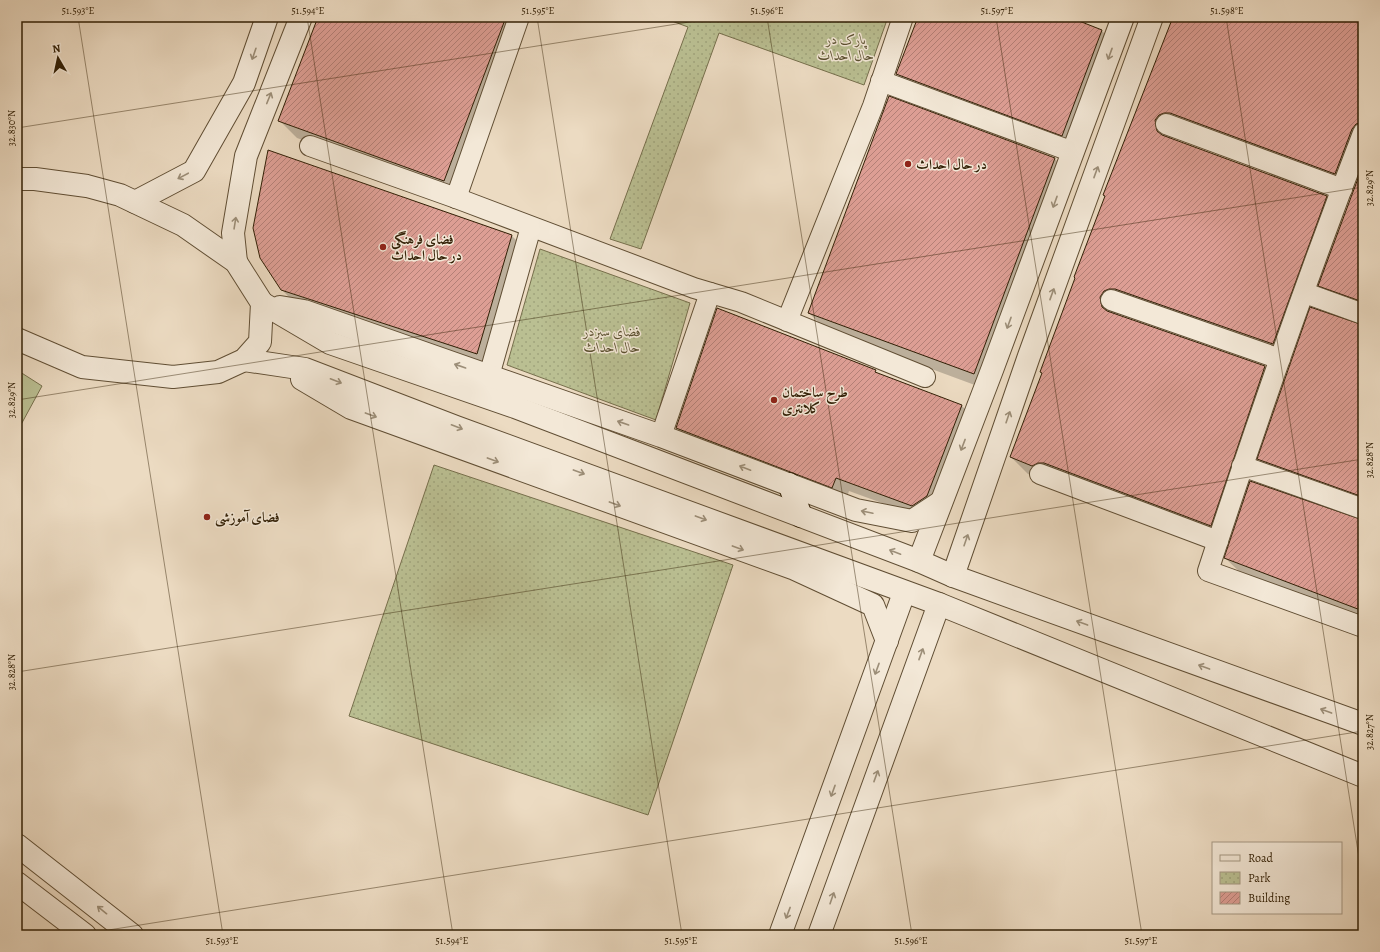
<svg xmlns="http://www.w3.org/2000/svg" width="1380" height="952" viewBox="0 0 1380 952" font-family="Alegreya,Amiri,serif">
<style>
.grass{fill:#babf92;stroke:#766f4c}
.park{fill:url(#park-dots);stroke:#766f4c}
.shadow{fill:#0003;fill-rule:evenodd}
.building{fill:url(#building-hatch);stroke:#311f05}
.lines{fill:none;stroke-linecap:round;stroke-linejoin:round}
.minor-casing{stroke:#604e34;stroke-width:22}
.tertiary-casing{stroke:#604e34;stroke-width:24}
.secondary-casing{stroke:#311f05;stroke-width:24}
.minor{stroke:#f3e8d7;stroke-width:20}
.tertiary{stroke:#f3e8d7;stroke-width:22}
.secondary{stroke:#f3e8d7;stroke-width:22}
.oneway{stroke:#9c8e78}
.ticks{fill:none;stroke:#311f05;stroke-width:1;stroke-opacity:0.45}
.poi-dot{fill:#8f2418;stroke:#f3e8d7;stroke-width:1.5}
.labels{text-anchor:middle;stroke-width:3;stroke-linejoin:round;paint-order:stroke}
.park-label{font-size:14px;font-style:italic;fill:#5a4f2f;stroke:#f3e8d7}
.poi-label{font-size:14px;font-weight:bold;fill:#311f05;stroke:#f3e8d7;text-anchor:start}
.neatline{fill:none;stroke:#311f05;stroke-width:1.5}
.ticks-label{font-size:10px;text-anchor:middle;fill:#311f05}
</style>
<defs>
<pattern id="park-dots" width="8" height="8" patternUnits="userSpaceOnUse"><rect width="8" height="8" fill="#babf92"/><path d="M2 2h.1M6 6h.1" fill="none" stroke="#a0a47c" stroke-width="1.8" stroke-linecap="round"/></pattern>
<pattern id="building-hatch" width="6" height="6" patternUnits="userSpaceOnUse"><rect width="6" height="6" fill="#dd9e94"/><path d="M-1 1l2-2M0 6l6-6M5 7l2-2" fill="none" stroke="#b48077"/></pattern>
</defs>
<rect width="100%" height="100%" fill="#ecdbc2"/>
<filter id="stains"><feTurbulence type="fractalNoise" baseFrequency=".005" numOctaves="4"/><feColorMatrix values="0 0 0 0 .2 0 0 0 0 .09 0 0 0 0 .02 0 0 0 .5 -.17"/></filter>
<radialGradient id="worn" r=".72"><stop offset=".6" stop-color="#630" stop-opacity="0"/><stop offset="1" stop-color="#630" stop-opacity=".3"/></radialGradient>
<path class="grass" d="M17,370L42,386L17,432Z"/>
<g class="park">
<path d="M661,17H888L864,85L719,33L641,249L610,239L688,27Z"/>
<path d="M540,249L690,303L656,420L507,365Z"/>
<path d="M434,465L733,565L648,815L349,716Z"/>
</g>
<g class="shadow">
<path d="M318,17H530L462,198L297,138L280,121Z"/>
<path d="M919,17H1065L1102,31L1119,48L1080,152L914,91L897,74Z"/>
<path d="M1172,17H1363V163L1352,191L1188,130H1181L1172,137V140L1326,197L1344,214L1332,247L1333,248L1363,169V312L1337,303L1318,284L1309,308L1359,326L1363,325V507L1276,476L1257,458L1249,482L1363,521V621L1243,575L1225,558L1247,492H1245L1228,543L1062,480L1050,482L1028,474L1011,457L1173,20ZM1167,109L1168,110L1158,119V116ZM1133,306L1290,361L1302,327L1304,328L1264,443L1262,442L1282,384L1265,367L1117,315L1121,308Z"/>
<path d="M269,151L512,236L524,248L489,365L294,302L281,289Z"/>
<path d="M1055,159L1072,176L991,391L826,330L809,313Z"/>
<path d="M875,371L879,375L962,406L975,419L926,519L849,491L846,500L691,442L677,428Z"/>
</g>
<g class="building">
<path d="M318,17H506L444,181L278,121Z"/>
<path d="M918,17H1069L1102,30L1062,136L896,74Z"/>
<path d="M1173,17H1363V122L1356,124L1352,129L1335,174L1170,113H1164L1159,115L1155,120L1157,131L1162,135L1327,196L1273,344L1115,289H1109L1104,291L1100,297L1102,307L1107,311L1265,366L1211,526L1044,463H1038L1032,466L1010,457L1042,373L1040,372L1075,278L1074,277L1105,196L1103,195Z"/>
<path d="M889,96L1055,158L974,374L808,313Z"/>
<path d="M268,150L512,235L477,354L281,290L260,258L253,228Z"/>
<path d="M1363,165V302L1318,286Z"/>
<path d="M1310,307L1363,325V497L1257,459Z"/>
<path d="M717,308L876,370L875,372L962,405L927,496L912,506L836,478L832,488L676,428Z"/>
<path d="M1250,481L1363,520V611L1224,558Z"/>
</g>
<g class="lines">
<g class="minor-casing">
<g id="minor">
<path d="M881,81L1073,152"/>
<path d="M1166,124L1342,189"/>
<path d="M1363,133C1307,278 1256,424 1208,571L1363,627"/>
<path d="M310,146L456,198L694,288L741,302L925,377"/>
<path d="M456,198L519,17"/>
<path d="M1305,293L1363,314"/>
<path d="M1111,300L1280,359"/>
<path d="M787,321L873,106L903,17"/>
<path d="M489,376L531,227"/>
<path d="M661,436L710,293"/>
<path d="M1242,466L1363,509"/>
<path d="M1040,474L1218,541"/>
</g>
</g>
<g class="tertiary-casing">
<g id="tertiary">
<path d="M17,179H35L87,186L120,195L183,225L236,262L262,303L260,342L244,360L218,372L173,377L82,367L17,339"/>
<path d="M135,202L194,171L244,83L267,17"/>
<path d="M236,262L233,233L246,156L301,17"/>
<path d="M262,303L330,343L515,407L919,561L953,576L1363,724"/>
<path d="M280,307L304,311L661,436L856,510L912,521L941,502"/>
<path d="M244,360L305,369L456,427L939,604L1363,776"/>
<path d="M302,379L351,408L795,569L873,605L887,641"/>
<path d="M919,561L992,370L1123,17"/>
<path d="M953,576L1029,356L1152,17"/>
<path d="M17,845L132,935"/>
<path d="M17,883L85,935"/>
<path d="M780,935L904,593"/>
<path d="M819,935L939,604"/>
</g>
</g>
<g class="secondary-casing">
<path id="secondary" d="M789,484L801,516"/>
</g>
<use href="#minor" class="minor"/>
<use href="#tertiary" class="tertiary"/>
<use href="#secondary" class="secondary"/>
</g>
<defs><path id="oneway-shaft" d="M-6 0H5M1.5-3L5.5 0L1.5 3" fill="none" stroke-width="1.6" stroke-linecap="round" stroke-linejoin="round"/></defs>
<g class="oneway">
<use href="#oneway-shaft" transform="translate(254 54) rotate(109)"/>
<use href="#oneway-shaft" transform="translate(1110 54) rotate(110)"/>
<use href="#oneway-shaft" transform="translate(269 98) rotate(-68)"/>
<use href="#oneway-shaft" transform="translate(1096 172) rotate(-70)"/>
<use href="#oneway-shaft" transform="translate(183 176) rotate(152)"/>
<use href="#oneway-shaft" transform="translate(1055 202) rotate(110)"/>
<use href="#oneway-shaft" transform="translate(235 223) rotate(-81)"/>
<use href="#oneway-shaft" transform="translate(1052 294) rotate(-70)"/>
<use href="#oneway-shaft" transform="translate(1009 323) rotate(110)"/>
<use href="#oneway-shaft" transform="translate(460 366) rotate(-161)"/>
<use href="#oneway-shaft" transform="translate(336 381) rotate(21)"/>
<use href="#oneway-shaft" transform="translate(371 415) rotate(20)"/>
<use href="#oneway-shaft" transform="translate(1008 417) rotate(-71)"/>
<use href="#oneway-shaft" transform="translate(623 423) rotate(-161)"/>
<use href="#oneway-shaft" transform="translate(457 427) rotate(21)"/>
<use href="#oneway-shaft" transform="translate(963 445) rotate(111)"/>
<use href="#oneway-shaft" transform="translate(493 460) rotate(20)"/>
<use href="#oneway-shaft" transform="translate(745 468) rotate(-159)"/>
<use href="#oneway-shaft" transform="translate(579 472) rotate(20)"/>
<use href="#oneway-shaft" transform="translate(615 504) rotate(20)"/>
<use href="#oneway-shaft" transform="translate(867 512) rotate(-168)"/>
<use href="#oneway-shaft" transform="translate(701 518) rotate(20)"/>
<use href="#oneway-shaft" transform="translate(966 540) rotate(-71)"/>
<use href="#oneway-shaft" transform="translate(738 548) rotate(20)"/>
<use href="#oneway-shaft" transform="translate(895 552) rotate(-159)"/>
<use href="#oneway-shaft" transform="translate(1082 623) rotate(-160)"/>
<use href="#oneway-shaft" transform="translate(921 654) rotate(-70)"/>
<use href="#oneway-shaft" transform="translate(1204 667) rotate(-160)"/>
<use href="#oneway-shaft" transform="translate(877 669) rotate(110)"/>
<use href="#oneway-shaft" transform="translate(1326 711) rotate(-160)"/>
<use href="#oneway-shaft" transform="translate(876 776) rotate(-70)"/>
<use href="#oneway-shaft" transform="translate(833 791) rotate(110)"/>
<use href="#oneway-shaft" transform="translate(832 898) rotate(-71)"/>
<use href="#oneway-shaft" transform="translate(102 910) rotate(-141)"/>
<use href="#oneway-shaft" transform="translate(788 913) rotate(111)"/>
</g>
<path class="ticks" d="M78,17L223,935M307,17L453,935M537,17L682,935M767,17L912,935M996,17L1142,935M1226,17L1363,883M17,128L721,17M17,400L1363,187M17,672L1363,459M77,935L1363,731"/>
<g class="poi-dot">
<circle cx="908" cy="164" r="4"/>
<circle cx="383" cy="247" r="4"/>
<circle cx="774" cy="400" r="4"/>
<circle cx="207" cy="517" r="4"/>
</g>
<g class="labels">
<g class="park-label">
<text x="846" y="44">پارک در<tspan x="846" dy="16">حال احداث</tspan></text>
<text x="612" y="336">فضای سبزدر<tspan x="612" dy="16">حال احداث</tspan></text>
</g>
<g class="poi-label">
<text x="916" y="169">در حال احداث</text>
<text x="391" y="244">فضای فرهنگی<tspan x="391" dy="16">در حال احداث</tspan></text>
<text x="782" y="397">طرح ساختمان<tspan x="782" dy="16">کلانتری</tspan></text>
<text x="215" y="522">فضای آموزشی</text>
</g>
</g>
<rect width="1380" height="952" fill="none" stroke="#ecdbc2" stroke-width="44"/>
<rect x="1212" y="842" width="130" height="72" fill="#f3e8d7" stroke="#a59883"/>
<rect x="1220" y="855" width="20" height="6" fill="#f3e8d7" stroke="#a59883"/>
<text x="1248" y="862" font-size="12" fill="#311f05">Road</text>
<rect x="1220" y="872" width="20" height="12" fill="url(#park-dots)" stroke="#a59883"/>
<text x="1248" y="882" font-size="12" fill="#311f05">Park</text>
<rect x="1220" y="892" width="20" height="12" fill="url(#building-hatch)" stroke="#a59883"/>
<text x="1248" y="902" font-size="12" fill="#311f05">Building</text>
<g transform="translate(58 58) rotate(351)" stroke="#f3e8d7" stroke-width="3" paint-order="stroke">
<path d="M0-3L7 15L0 10L-7 15Z" fill="#311f05"/>
<text y="-6" font-size="11" font-weight="bold" text-anchor="middle" fill="#311f05">N</text>
</g>
<rect x="22" y="22" width="1336" height="908" class="neatline"/>
<g class="ticks-label">
<text x="78" y="14">51.593°E</text>
<text x="308" y="14">51.594°E</text>
<text x="538" y="14">51.595°E</text>
<text x="767" y="14">51.596°E</text>
<text x="997" y="14">51.597°E</text>
<text x="1227" y="14">51.598°E</text>
<text transform="translate(11 128) rotate(-90)" y="4">32.830°N</text>
<text transform="translate(1369 188) rotate(-90)" y="4">32.829°N</text>
<text transform="translate(11 400) rotate(-90)" y="4">32.829°N</text>
<text transform="translate(1369 460) rotate(-90)" y="4">32.828°N</text>
<text transform="translate(11 672) rotate(-90)" y="4">32.828°N</text>
<text transform="translate(1369 732) rotate(-90)" y="4">32.827°N</text>
<text x="222" y="944">51.593°E</text>
<text x="452" y="944">51.594°E</text>
<text x="681" y="944">51.595°E</text>
<text x="911" y="944">51.596°E</text>
<text x="1141" y="944">51.597°E</text>
</g>
<rect width="100%" height="100%" filter="url(#stains)"/>
<rect width="100%" height="100%" fill="url(#worn)"/>
</svg>
